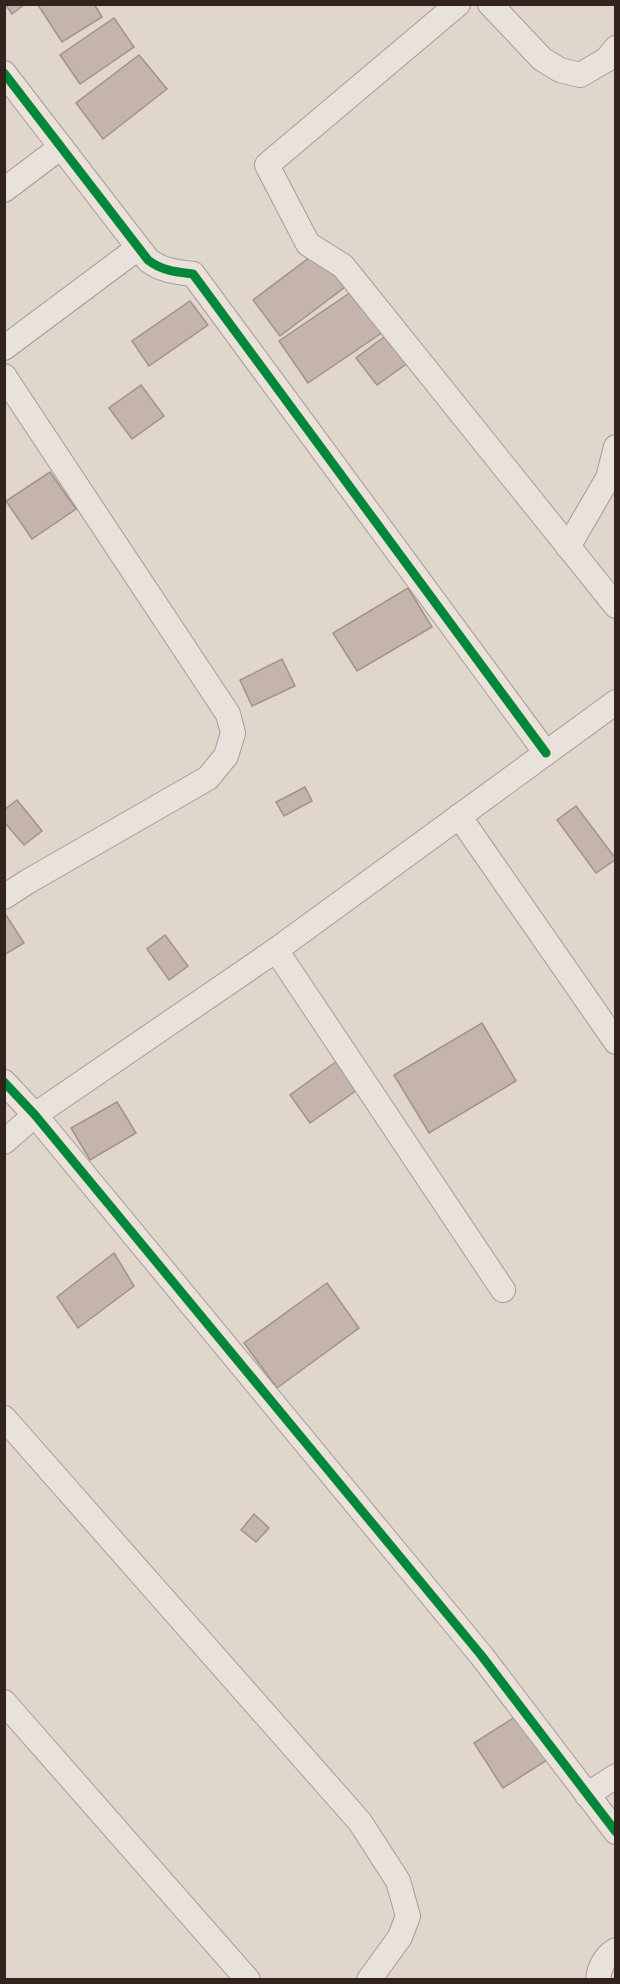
<svg xmlns="http://www.w3.org/2000/svg" width="620" height="1984" viewBox="0 0 620 1984" font-family="'Zilla Slab',serif">
<style>
.building{fill:#c4b4ac;stroke:#a1928b;stroke-width:1.5}
.lines{fill:none;stroke-linecap:round;stroke-linejoin:round}
.street-casing{stroke:#a69c95;stroke-width:26}
.street{stroke:#e9e2dc;stroke-width:24}
.cycleway-casing{stroke:#f2e1d1;stroke-width:13}
.cycleway{stroke:#00873e;stroke-width:9}
</style>
<rect width="100%" height="100%" fill="#e1d6cb"/>
<g class="building">
<path d="M5,4H25L12,14Z"/>
<path d="M94,4L102,17L62,42L38,5Z"/>
<path d="M114,18L134,47L80,84L60,55Z"/>
<path d="M139,55L167,89L103,139L76,103Z"/>
<path d="M318,251L345,287L280,336L253,300Z"/>
<path d="M354,290L383,332L308,383L279,341Z"/>
<path d="M190,301L208,325L149,366L132,341Z"/>
<path d="M388,334L409,362L377,385L356,358Z"/>
<path d="M141,385L164,416L132,439L109,408Z"/>
<path d="M50,472L76,509L32,539L6,501Z"/>
<path d="M408,588L432,627L357,671L333,633Z"/>
<path d="M282,659L295,686L252,706L240,680Z"/>
<path d="M305,787L312,801L284,816L276,802Z"/>
<path d="M17,800L42,831L24,845L4,822V810Z"/>
<path d="M576,806L616,859L596,873L557,820Z"/>
<path d="M4,912L24,943L4,955Z"/>
<path d="M165,935L188,966L169,980L147,949Z"/>
<path d="M482,1023L516,1081L429,1133L394,1075Z"/>
<path d="M337,1061L357,1090L310,1123L290,1095Z"/>
<path d="M117,1102L136,1133L90,1160L71,1128Z"/>
<path d="M114,1253L134,1286L78,1328L57,1297Z"/>
<path d="M327,1283L359,1328L277,1388L244,1343Z"/>
<path d="M254,1514L269,1528L256,1542L241,1530Z"/>
<path d="M518,1715L547,1760L503,1788L474,1743Z"/>
</g>
<g class="lines">
<g class="street-casing">
<g id="street">
<path d="M458,4L267,165L308,244L343,266L616,606"/>
<path d="M490,4L542,59L560,70L580,75L606,60L616,48"/>
<path d="M4,73L148,260C162,271 177,272 193,274L546,753"/>
<path d="M4,190L61,147"/>
<path d="M4,348L138,248"/>
<path d="M4,376L228,714L233,733L226,756L208,778L27,882L4,897"/>
<path d="M568,547L608,478L616,447"/>
<path d="M459,816L616,1042"/>
<path d="M276,950L503,1290"/>
<path d="M4,1082L35,1115L481,1655L616,1832"/>
<path d="M4,1142L35,1115L276,950L616,702"/>
<path d="M4,1418L360,1822L398,1881L408,1916L400,1937L369,1980"/>
<path d="M4,1702L248,1980"/>
<path d="M587,1795L616,1776"/>
<path d="M598,1980C599,1968 605,1956 616,1950"/>
</g>
</g>
<use href="#street" class="street"/>
<g class="cycleway-casing">
<g id="cycleway">
<path d="M4,73L148,260C162,271 177,272 193,274L546,753"/>
<path d="M4,1082L35,1115L481,1655L616,1832"/>
</g>
</g>
<use href="#cycleway" class="cycleway"/>
</g>
<rect width="620" height="1984" fill="none" stroke="#33231e" stroke-width="12"/>
</svg>
